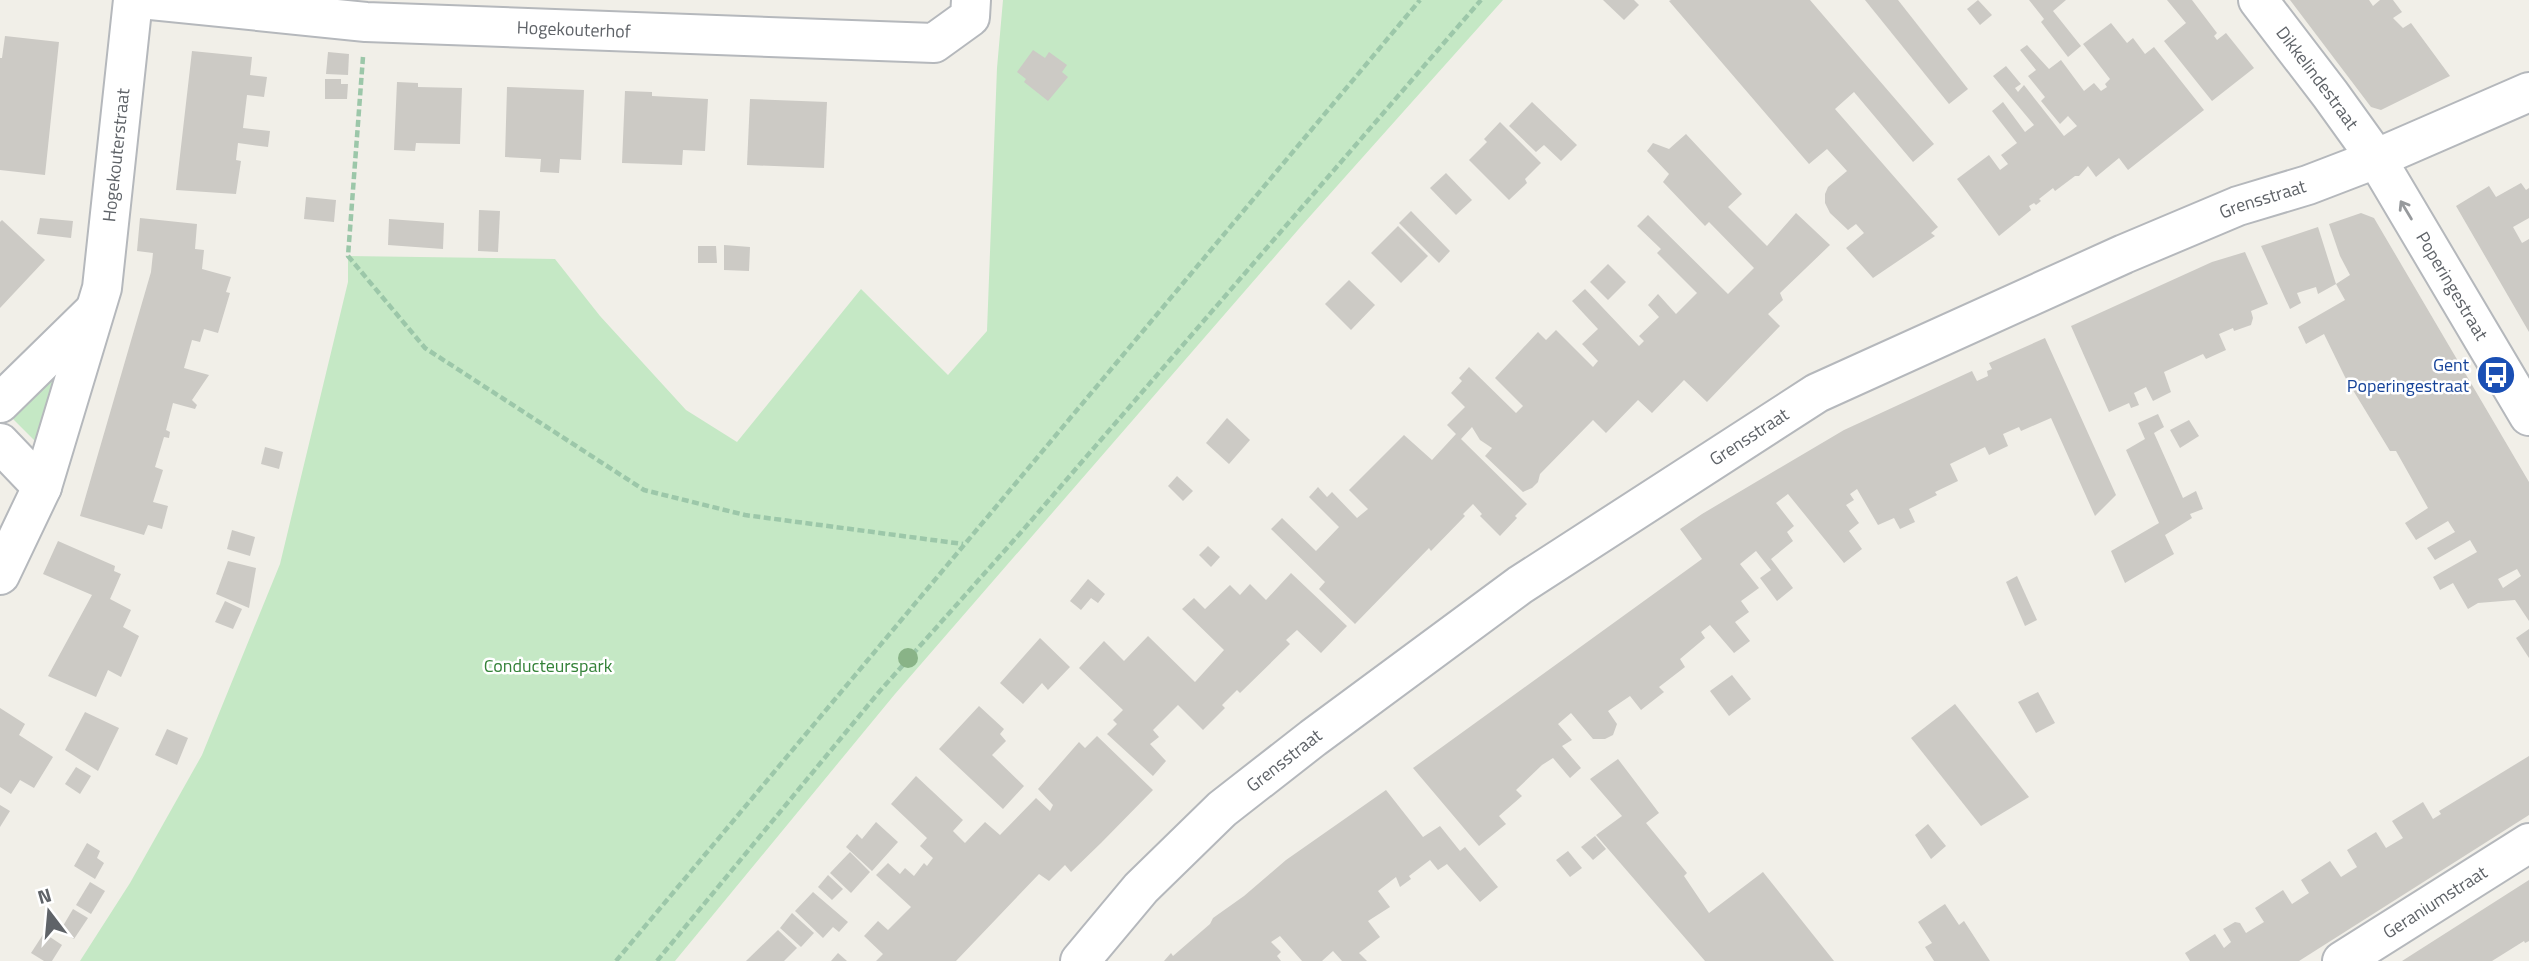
<svg xmlns="http://www.w3.org/2000/svg" width="2529" height="961" viewBox="0 0 2529 961" font-family="'Titillium Web',sans-serif">
<style>
.green{fill:#c5e8c5}
.building{fill:#cccac5;fill-rule:evenodd}
.lines{fill:none;stroke-linecap:round;stroke-linejoin:round}
.street-casing{stroke:#b5b8bc;stroke-width:42}
.path{stroke:#9cc7a9;stroke-width:4.5;stroke-dasharray:7 3.5;stroke-linecap:butt}
.street{stroke:#fff;stroke-width:38}
.tree{fill:#89b387}
.oneway{stroke:#979a9d}
.labels{text-anchor:middle;stroke-width:5;stroke-linejoin:round;paint-order:stroke}
.street-label{font-size:18px;fill:#5f6368;stroke:#fff}
.transit-label{font-size:18px;fill:#164399;stroke:#fff;text-anchor:end}
.park-label{font-size:18px;fill:#348238;stroke:#fff}
</style>
<rect width="100%" height="100%" fill="#f1efe8"/>
<g class="green">
<path d="M1003,0H1503L1304,223L895,694L675,961H80L130,883L202,755L280,564L348,282V256L555,259L600,316L686,410L737,442L861,289L948,375L987,331L997,68Z"/>
<path d="M60,365L38,444L11,417Z"/>
</g>
<g class="building">
<path d="M1603,0H1634L1639,5L1624,20Z"/>
<path d="M1671,0H1810L1934,144L1913,162L1854,92L1835,109L1938,227L1931,233L1935,236L1873,278L1846,248L1864,233L1856,224L1848,230L1830,213L1825,203V194L1828,187L1847,171L1827,149L1809,164L1669,1Z"/>
<path d="M1865,0H1898L1968,89L1949,104Z"/>
<path d="M1978,0L1992,15L1980,25L1967,9Z"/>
<path d="M2029,0H2066L2053,11L2081,46L2068,57L2041,22L2044,19Z"/>
<path d="M2167,0H2192L2217,33L2214,36L2217,40L2226,33L2254,68L2212,101L2164,41L2186,23Z"/>
<path d="M2290,0H2369L2373,6L2380,0H2393L2402,12L2393,18L2403,28L2411,23L2450,76L2381,110L2371,107Z"/>
<path d="M2111,23L2127,43L2133,38L2145,54L2154,47L2204,110L2128,170L2119,158L2096,177L2088,166L2079,176H2075L2055,191L2053,188L2039,199L2041,201L2036,205L2034,203L2029,206L2031,210L1999,236L1957,179L1989,155L2000,170L2008,164L2001,155L2017,143L1992,111L2003,102L2025,132L2034,125L1993,76L2006,66L2021,84L2015,88L2018,92L2024,85L2064,136L2077,126L2068,116L2060,124L2041,101L2045,97L2028,76L2036,70L2020,50L2027,45L2049,69L2061,60L2084,91L2094,83L2101,91L2107,87L2105,84L2110,79L2083,44Z"/>
<path d="M5,36L59,42L45,175L0,170V58H2Z"/>
<path d="M1033,50L1045,58L1049,52L1067,65L1062,72L1068,77L1048,101L1024,82L1026,79L1017,72Z"/>
<path d="M192,51L252,57L250,75L267,77L264,97L247,95L243,128L270,131L268,147L238,143L236,160L241,161L236,194L176,190Z"/>
<path d="M328,52L349,54L348,75L326,74Z"/>
<path d="M325,79H341V84H348L347,99H325Z"/>
<path d="M397,82L418,83V87L462,88L460,144L416,143L415,151L394,150Z"/>
<path d="M507,87L584,90L581,160L560,159L559,173L540,172L541,159L505,157Z"/>
<path d="M625,91L652,92V96L708,99L705,151L683,150L682,165L622,163Z"/>
<path d="M750,99L827,102L824,168L747,165Z"/>
<path d="M1532,102L1577,145L1561,161L1544,145L1536,152L1509,126Z"/>
<path d="M1500,122L1541,163L1525,179L1527,183L1509,200L1469,160L1487,142L1484,139Z"/>
<path d="M1686,134L1742,194L1728,207L1767,246L1796,213L1830,245L1780,293L1783,300L1768,314L1780,326L1707,402L1684,380L1652,413L1638,400L1606,433L1593,420L1540,474L1538,482L1532,488L1525,491L1523,492L1485,456L1492,448L1480,440L1472,427L1461,439L1527,504L1515,516L1517,518L1500,536L1480,516L1482,514L1473,504L1463,514L1465,516L1431,551L1429,548L1355,624L1319,589L1325,582L1271,529L1282,518L1316,551L1339,527L1309,497L1318,487L1327,497L1332,492L1357,518L1368,509L1349,490L1404,435L1432,460L1456,434L1447,425L1465,407L1451,393L1462,381L1459,378L1469,367L1516,413L1523,406L1495,378L1538,332L1546,340L1556,330L1593,367L1598,361L1582,344L1598,329L1572,301L1585,289L1639,346L1644,341L1639,336L1659,317L1648,305L1658,294L1676,314L1697,293L1657,253L1661,249L1637,226L1648,215L1728,294L1754,268L1709,222L1705,226L1663,182L1669,174L1647,151L1653,143L1669,149Z"/>
<path d="M1446,173L1472,200L1456,215L1430,188Z"/>
<path d="M2521,183L2526,190L2529,188V218L2513,227L2522,243L2529,239V332L2456,206L2489,186L2496,197Z"/>
<path d="M306,197L336,200L334,222L304,219Z"/>
<path d="M479,210L500,211L498,252L478,251Z"/>
<path d="M1411,211L1450,251L1439,263L1399,223Z"/>
<path d="M2361,213L2374,218L2529,482V621L2515,600L2478,603L2468,609L2453,583L2440,590L2433,577L2477,552L2470,540L2435,560L2427,548L2455,532L2448,521L2416,540L2405,523L2428,508L2396,451H2390L2345,377L2324,334L2306,344L2298,327L2345,300L2336,284L2350,275L2340,256L2329,224ZM2517,569L2521,576L2503,588L2498,579Z"/>
<path d="M40,218L73,221L71,238L37,234Z"/>
<path d="M140,218L197,224L195,249L204,250L202,269L231,277L226,292L230,293L218,333L204,329L200,342L192,340L184,368L209,375L192,400L197,405L195,409L173,403L166,430L170,432L169,438L164,437L155,467L163,470L153,502L168,506L162,529L148,525L144,535L80,516L151,272L153,253L137,251Z"/>
<path d="M389,219L444,223L443,249L388,245Z"/>
<path d="M2,220L45,260L0,308V222Z"/>
<path d="M1398,226L1428,256L1401,283L1371,253Z"/>
<path d="M2318,227L2336,284L2318,294L2316,287L2297,293L2301,303L2290,309L2261,246Z"/>
<path d="M724,245L750,247L749,271L724,270Z"/>
<path d="M698,246H716L717,263H698Z"/>
<path d="M2245,252L2268,304L2251,311L2253,318L2251,325L2234,331L2233,328L2219,334L2226,350L2206,359L2203,354L2164,372L2171,392L2153,401L2146,387L2134,393L2139,405L2131,408L2129,403L2109,412L2071,326L2212,262Z"/>
<path d="M1608,264L1626,282L1608,300L1590,282Z"/>
<path d="M1349,280L1375,305L1351,330L1325,304Z"/>
<path d="M2045,338L2116,495L2095,516L2051,418L2021,431L2019,427L2003,434L2008,446L1989,455L1985,447L1950,464L1958,481L1935,492L1937,495L1909,509L1915,522L1900,529L1894,518L1878,525L1857,489L1850,494L1854,500L1846,505L1859,523L1849,531L1862,549L1844,563L1788,494L1776,503L1794,526L1787,532L1793,541L1771,559L1793,588L1777,601L1760,578L1771,570L1756,551L1740,564L1759,588L1741,601L1749,612L1735,622L1750,641L1734,653L1710,625L1701,632L1705,638L1680,659L1685,667L1659,687L1664,692L1641,710L1630,696L1608,711L1617,724L1613,735L1605,739H1593L1571,713L1558,724L1572,740L1562,746L1581,768L1570,778L1553,758L1542,765L1516,790L1522,796L1499,816L1506,824L1479,846L1413,768L1702,559L1680,529L1702,514L1844,430L1972,371L1977,381L1988,376L1987,371L1992,369L1989,363Z"/>
<path d="M2158,414L2164,427L2154,433L2183,498L2196,491L2203,509L2190,514L2192,518L2165,535L2174,554L2125,583L2111,551L2159,523L2126,450L2145,439L2138,423Z"/>
<path d="M1227,418L1250,440L1229,464L1206,443Z"/>
<path d="M2189,420L2199,436L2180,448L2170,430Z"/>
<path d="M265,447L283,452L279,469L261,464Z"/>
<path d="M1177,476L1193,491L1183,501L1168,486Z"/>
<path d="M232,530L255,537L250,556L227,549Z"/>
<path d="M58,541L115,566L114,571L121,574L110,599L131,610L123,627L139,636L121,677L108,670L96,697L48,676L92,595L43,574Z"/>
<path d="M1208,546L1220,557L1211,567L1199,555Z"/>
<path d="M228,561L256,568L249,608L216,594Z"/>
<path d="M1291,573L1347,626L1321,653L1297,630L1286,640L1290,644L1240,693L1237,690L1222,705L1225,708L1203,730L1178,705L1153,730L1159,737L1150,744L1166,761L1153,776L1107,734L1117,724L1113,720L1123,710L1079,668L1104,641L1124,661L1148,636L1195,682L1224,650L1182,609L1194,598L1205,609L1230,585L1240,595L1250,584L1266,600Z"/>
<path d="M2017,576L2037,620L2025,626L2006,582Z"/>
<path d="M1088,579L1105,594L1098,603L1091,598L1081,610L1070,601Z"/>
<path d="M225,601L242,609L233,629L215,622Z"/>
<path d="M2529,629V658L2516,638Z"/>
<path d="M1040,638L1070,667L1048,690L1042,683L1023,704L1000,683Z"/>
<path d="M1732,675L1751,699L1729,716L1710,691Z"/>
<path d="M2038,692L2055,723L2036,733L2018,702Z"/>
<path d="M1955,704L2029,797L1981,826L1911,738Z"/>
<path d="M979,706L1004,729L1000,734L1006,741L992,755L1024,786L1003,809L939,749Z"/>
<path d="M0,708L25,724L19,735L53,757L34,788L20,780L11,794L0,787Z"/>
<path d="M85,712L119,728L98,771L65,750Z"/>
<path d="M167,729L188,738L177,765L155,755Z"/>
<path d="M1097,736L1153,790L1101,843L1071,872L1065,865L1049,881L1039,874L956,961H876L883,954L864,936L878,921L888,930L911,907L876,875L888,863L900,874L905,868L914,876L924,863L927,866L933,858L920,846L927,838L891,804L916,776L963,820L953,831L965,843L985,822L1000,835L1036,798L1050,811L1053,805L1038,789L1079,742L1085,748Z"/>
<path d="M2529,756V815L2299,961H2190L2185,953L2215,934L2224,948L2231,942L2223,929L2235,922L2240,923L2246,933L2264,922L2255,908L2283,890L2292,904L2309,893L2301,880L2330,861L2341,877L2357,867L2347,850L2376,832L2386,848L2403,838L2392,821L2423,802L2433,819L2441,814L2439,811Z"/>
<path d="M1618,759L1659,813L1646,823L1687,873L1684,876L1709,913L1763,872L1834,961H1705L1596,835L1622,816L1590,779Z"/>
<path d="M76,767L91,776L80,794L65,784Z"/>
<path d="M1386,790L1423,837L1440,826L1460,851L1465,847L1498,887L1480,902L1447,864L1438,870L1430,860L1409,876L1411,879L1400,887L1396,877L1378,891L1390,907L1368,921L1380,937L1359,953L1367,961H1342L1333,951L1322,961H1302L1280,936L1271,942L1281,952L1277,956L1281,961H1164L1171,953L1173,956L1210,924L1213,918L1244,896L1286,860Z"/>
<path d="M0,805L10,811L0,827Z"/>
<path d="M876,822L898,842L872,871L846,847L857,834L862,839Z"/>
<path d="M1928,824L1946,846L1931,859L1915,835Z"/>
<path d="M1595,836L1606,849L1593,860L1581,847Z"/>
<path d="M87,843L100,851L97,858L104,863L95,879L74,866Z"/>
<path d="M1568,851L1582,868L1570,877L1556,860Z"/>
<path d="M850,852L870,872L851,893L830,873Z"/>
<path d="M828,875L843,889L832,900L818,887Z"/>
<path d="M2529,880V941L2525,943L2524,941L2492,961H2402Z"/>
<path d="M90,882L105,891L91,914L76,905Z"/>
<path d="M813,892L848,922L839,932L833,927L823,938L795,911Z"/>
<path d="M1945,904L1959,925L1964,921L1990,961H1934L1925,947L1932,943L1918,922Z"/>
<path d="M73,909L88,918L74,939L60,931Z"/>
<path d="M792,913L814,933L801,947L780,928Z"/>
<path d="M778,930L797,948L784,961H746Z"/>
<path d="M44,933L62,945L52,961H44L31,953Z"/>
<path d="M838,953L847,961H831Z"/>
</g>
<g class="lines">
<g class="street-casing">
<g id="street">
<path id="s1" d="M151,0L366,22L934,43L970,17L971,0"/>
<path id="s2" d="M2258,0L2330,94L2376,158L2529,416"/>
<path d="M0,403L94,311"/>
<path d="M0,443L42,487"/>
<path id="s3" d="M0,575L42,487L102,288L133,0"/>
<path id="s4" d="M1080,961L1141,888L1222,809L1313,738L1520,585L1817,393L2124,254L2238,206L2308,185L2368,162L2529,92"/>
<path id="s5" d="M2342,961L2529,843"/>
</g>
</g>
<g class="path">
<path d="M363,57L348,256L425,348L644,490L745,515L963,544"/>
<path d="M616,961L1420,0"/>
<path d="M657,961L879,692L1023,530L1481,0"/>
</g>
<use href="#street" class="street"/>
</g>
<circle class="tree" cx="908" cy="658" r="10"/>
<defs><path id="oneway-shaft" d="M-6 0H5M1.5-3L5.5 0L1.5 3" fill="none" stroke-width="1.6" stroke-linecap="round" stroke-linejoin="round" transform="scale(1.75)"/></defs>
<use class="oneway" href="#oneway-shaft" transform="translate(2406 210) rotate(-121)"/>
<defs>
<g id="bus-disc" transform="scale(2.0125)"><circle r="9.5" fill="#1a4fb4" stroke="#fff"/><path d="M-5-6H5V4H4V6H2V4H-2V6H-4V4H-5ZM-3.5-4V0h7V-4ZM-3.5 1.2v1.5H-2V1.2ZM2 1.2v1.5H3.5V1.2Z" fill="#fff"/></g>
</defs>
<g fill-rule="evenodd">
<use href="#bus-disc" x="2496" y="375"/>
</g>
<g class="labels">
<g class="street-label">
<text dy="6" stroke="none"><textPath href="#s1" startOffset="424">Hogekouterhof</textPath></text>
<text dy="6" stroke="none"><textPath href="#s2" startOffset="98">Dikkelindestraat</textPath></text>
<text dy="6" stroke="none"><textPath href="#s3" startOffset="439">Hogekouterstraat</textPath></text>
<text dy="6" stroke="none"><textPath href="#s4" startOffset="1421">Grensstraat</textPath></text>
<text dy="6" stroke="none"><textPath href="#s2" startOffset="346">Poperingestraat</textPath></text>
<text dy="6" stroke="none"><textPath href="#s4" startOffset="854">Grensstraat</textPath></text>
<text dy="6" stroke="none"><textPath href="#s4" startOffset="287">Grensstraat</textPath></text>
<text dy="6" stroke="none"><textPath href="#s5" startOffset="110">Geraniumstraat</textPath></text>
</g>
<g class="transit-label">
<text x="2469" y="371">Gent<tspan x="2469" dy="21">Poperingestraat</tspan></text>
</g>
<g class="park-label">
<text x="548" y="672">Conducteurspark</text>
</g>
</g>
<g transform="translate(49 912) rotate(344)" stroke="#ffffff" stroke-width="5" paint-order="stroke">
<path d="M0-5L12 26L0 18L-12 26Z" fill="#5f6368"/>
<text y="-10" font-size="19" font-weight="bold" text-anchor="middle" fill="#5f6368">N</text>
</g>
</svg>
